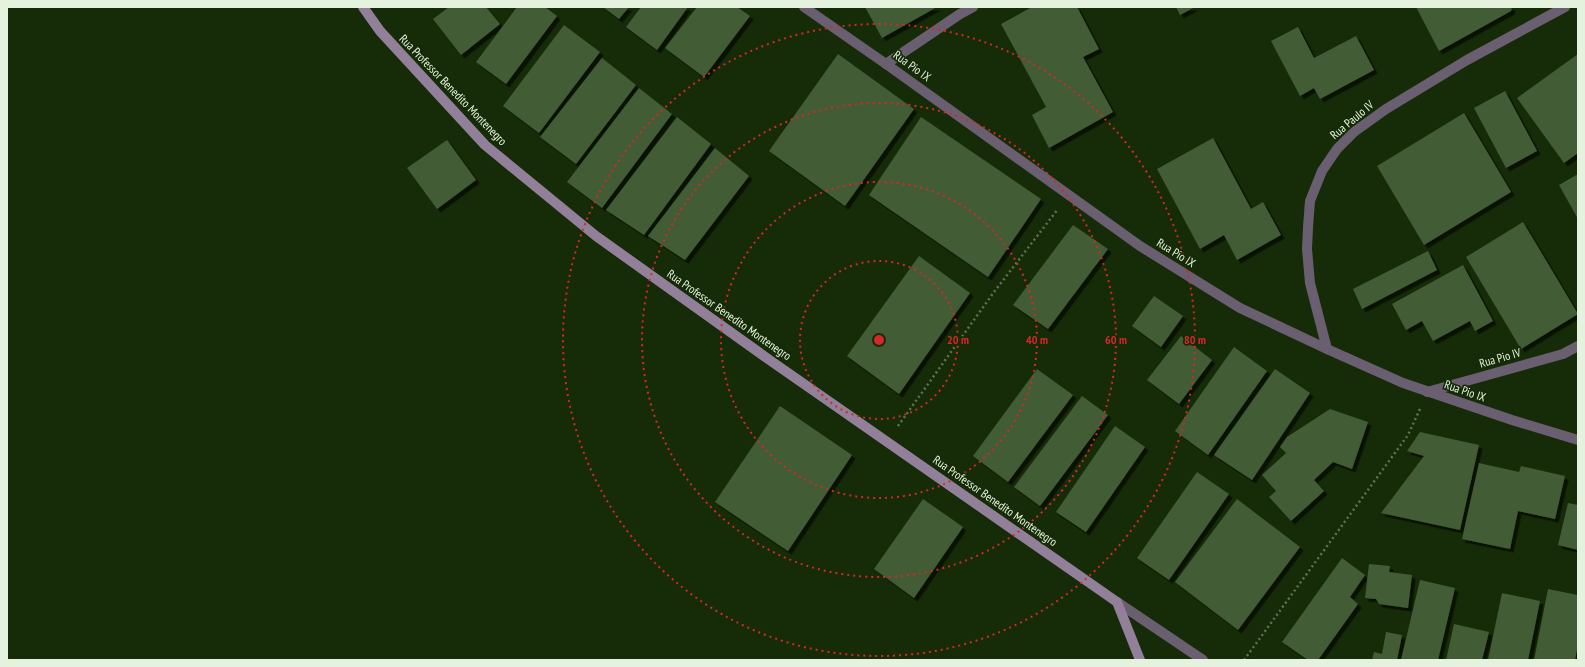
<svg xmlns="http://www.w3.org/2000/svg" width="1585" height="667" viewBox="0 0 1585 667" font-family="'PT Sans Narrow',sans-serif">
<style>
.building{fill:#435b36;filter:url(#shadow)}
.lines{fill:none;stroke-linecap:round;stroke-linejoin:round}
.path{stroke:#607254;stroke-width:2.5;stroke-dasharray:2 3;stroke-linecap:butt}
.street{stroke:#6a5f70;stroke-width:10}
.secondary{stroke:#92809a;stroke-width:10}
.ring{fill:none;stroke:#d62828;stroke-width:2;stroke-dasharray:2 4}
.labels{text-anchor:middle;stroke-width:3.5;stroke-linejoin:round;paint-order:stroke}
.street-label{font-size:12px;fill:#e5f3de;stroke:#162b07}
.centre{fill:#d62828;stroke:#162b07;stroke-width:2}
.ring-label{font-size:12px;text-anchor:middle;font-weight:bold;fill:#d62828;stroke:#162b07;stroke-width:3.5;stroke-linejoin:round;paint-order:stroke}
</style>
<defs>
<filter id="shadow"><feDropShadow dx="3.5" dy="3.5" stdDeviation="0" flood-color="#0009"/></filter>
</defs>
<rect width="100%" height="100%" fill="#162b07"/>
<g class="building">
<path d="M449,7H486L500,24L461,55L433,19Z"/>
<path d="M517,7H545L557,16L506,84L476,62Z"/>
<path d="M603,7H629L619,19Z"/>
<path d="M641,7H688L657,50L626,27Z"/>
<path d="M697,7H737L750,16L704,77L665,48Z"/>
<path d="M865,7H937L882,38Z"/>
<path d="M1032,7H1077L1099,49L1083,57L1113,112L1049,148L1032,115L1046,107L1001,24Z"/>
<path d="M1176,7H1195L1180,15Z"/>
<path d="M1416,7H1512L1511,11L1439,51Z"/>
<path d="M564,25L600,52L539,133L503,106Z"/>
<path d="M1298,27L1314,58L1356,36L1374,70L1320,99L1314,88L1300,96L1271,41Z"/>
<path d="M838,54L914,109L845,206L769,151Z"/>
<path d="M1578,54V153L1564,163L1517,98Z"/>
<path d="M602,58L636,85L576,164L540,137Z"/>
<path d="M639,88L672,114L602,208L567,182Z"/>
<path d="M1505,91L1537,151L1506,168L1474,108Z"/>
<path d="M1464,113L1511,192L1424,245L1377,166Z"/>
<path d="M677,117L711,144L644,235L606,210Z"/>
<path d="M921,117L1041,199L988,277L869,195Z"/>
<path d="M1213,138L1251,209L1263,202L1281,235L1237,260L1224,235L1200,249L1157,169Z"/>
<path d="M447,140L476,180L437,209L407,168Z"/>
<path d="M715,148L749,176L685,260L648,236Z"/>
<path d="M1578,174V219L1559,185Z"/>
<path d="M1523,222L1578,314L1521,349L1466,257Z"/>
<path d="M1073,225L1108,249L1048,329L1013,305Z"/>
<path d="M1428,251L1437,270L1362,309L1353,289Z"/>
<path d="M919,256L970,293L899,394L847,356Z"/>
<path d="M1463,265L1493,321L1475,331L1470,321L1433,341L1422,321L1406,330L1392,304Z"/>
<path d="M1154,296L1183,316L1161,347L1132,326Z"/>
<path d="M1181,336L1212,360L1179,404L1147,380Z"/>
<path d="M1234,347L1267,371L1208,455L1175,431Z"/>
<path d="M1037,369L1073,395L1008,482L973,456Z"/>
<path d="M1275,369L1310,393L1252,480L1214,455Z"/>
<path d="M1082,396L1108,415L1040,506L1014,487Z"/>
<path d="M780,406L852,455L788,551L715,502Z"/>
<path d="M1330,409L1368,422L1352,469L1333,462L1314,480L1324,491L1291,521L1269,497L1276,491L1262,475L1286,453L1280,447L1287,437Z"/>
<path d="M1115,426L1145,447L1086,532L1056,512Z"/>
<path d="M1420,432L1479,445L1460,530L1381,513L1424,456L1407,451Z"/>
<path d="M1479,463L1519,472L1521,466L1565,476L1555,519L1518,511L1510,549L1462,539Z"/>
<path d="M1197,472L1229,494L1169,580L1137,558Z"/>
<path d="M923,499L963,527L914,598L874,569Z"/>
<path d="M1237,499L1300,547L1238,630L1175,582Z"/>
<path d="M1568,503L1578,505V550L1558,545Z"/>
<path d="M1342,558L1365,575L1350,597L1358,604L1318,660H1308L1282,642Z"/>
<path d="M1369,564L1390,566L1389,572L1412,575L1408,608L1379,604L1376,599L1365,598Z"/>
<path d="M1420,580L1455,588L1438,660H1401Z"/>
<path d="M1548,589L1578,595V644L1575,660H1534Z"/>
<path d="M1502,593L1540,601L1528,660H1488Z"/>
<path d="M1454,624L1489,632L1482,660H1446Z"/>
<path d="M1386,632L1402,635L1397,660H1372L1374,652L1382,654Z"/>
</g>
<g class="lines">
<g class="path">
<path d="M898,426L994,292L1058,209"/>
<path d="M1244,660L1408,435L1420,409"/>
</g>
<g class="street">
<path d="M804,7L886,64L1140,246L1240,308L1327,349L1403,383L1512,420L1578,440"/>
<path d="M886,64L960,14L973,7"/>
<path d="M1327,349L1310,283L1307,249L1308,227L1310,201L1322,171L1337,149L1354,132L1386,109L1467,60L1565,7"/>
<path d="M1427,392L1563,354L1578,346"/>
<path d="M1117,602L1203,660"/>
</g>
<path class="secondary" d="M363,7L380,31L485,145L596,236L771,361L1117,602L1140,660"/>
</g>
<g class="ring">
<circle cx="879" cy="340" r="79"/>
<circle cx="879" cy="340" r="158"/>
<circle cx="879" cy="340" r="237"/>
<circle cx="879" cy="340" r="316"/>
</g>
<g class="labels">
<g class="street-label">
<text transform="translate(912 66) rotate(36)" y="4">Rua Pio IX</text>
<text transform="translate(453 90) rotate(46)" y="4">Rua Professor Benedito Montenegro</text>
<text transform="translate(1352 120) rotate(-40)" y="4">Rua Paulo IV</text>
<text transform="translate(1176 253) rotate(32)" y="4">Rua Pio IX</text>
<text transform="translate(729 315) rotate(35)" y="4">Rua Professor Benedito Montenegro</text>
<text transform="translate(1500 358) rotate(-16)" y="4">Rua Pio IV</text>
<text transform="translate(1465 391) rotate(19)" y="4">Rua Pio IX</text>
<text transform="translate(995 501) rotate(35)" y="4">Rua Professor Benedito Montenegro</text>
</g>
</g>
<circle cx="879" cy="340" r="6" class="centre"/>
<g class="ring-label">
<text x="958" y="344">20 m</text>
<text x="1037" y="344">40 m</text>
<text x="1116" y="344">60 m</text>
<text x="1195" y="344">80 m</text>
</g>
<rect width="1585" height="667" fill="none" stroke="#e5f3de" stroke-width="16"/>
</svg>
